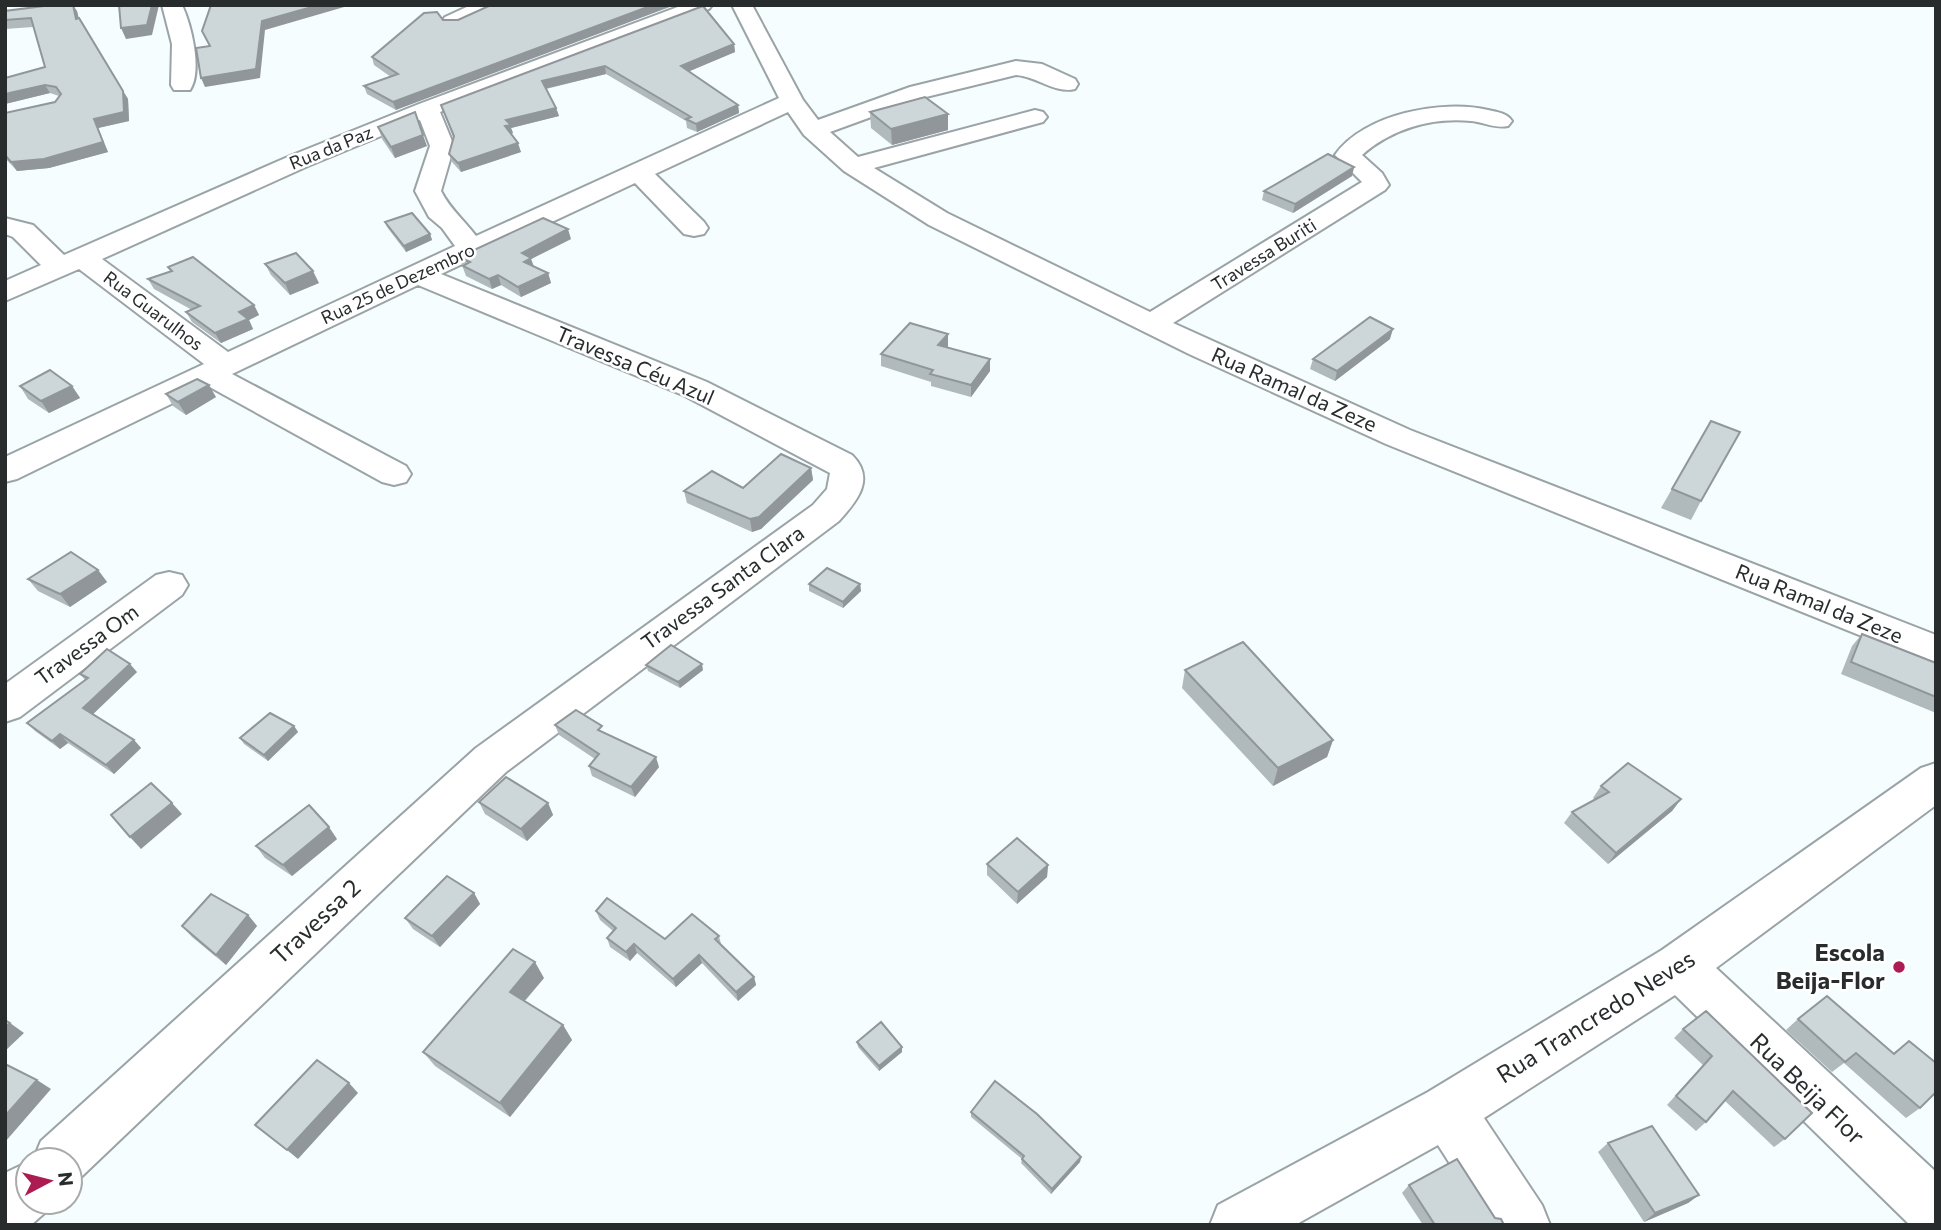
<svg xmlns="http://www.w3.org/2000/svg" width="1941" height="1230" viewBox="0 0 1941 1230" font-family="Commissioner,sans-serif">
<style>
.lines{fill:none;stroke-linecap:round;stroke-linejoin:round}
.minor-casing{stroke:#9aa3a6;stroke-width:4}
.minor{fill:#fff;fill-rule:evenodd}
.wall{fill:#b0b9bb}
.shaded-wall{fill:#909699}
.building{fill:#cdd7da;stroke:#909699;stroke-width:2}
.poi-dot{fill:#ac1c53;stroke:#fff;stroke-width:2.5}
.labels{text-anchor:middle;stroke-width:5;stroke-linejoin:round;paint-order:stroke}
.far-street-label{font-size:18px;fill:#282c2d;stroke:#fff}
.street-label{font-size:21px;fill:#282c2d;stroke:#fff}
.near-street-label{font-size:24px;fill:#282c2d;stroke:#fff}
.near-poi-label{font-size:24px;font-weight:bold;fill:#282c2d;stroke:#fff;text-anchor:end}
</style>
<rect width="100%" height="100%" fill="#f5fdff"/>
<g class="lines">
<g class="minor-casing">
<g id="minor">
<path d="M162,5H182C191,24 203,71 190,90H174L171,85L172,44Z"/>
<path d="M471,5H499L496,9L459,25H445L442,21L445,17Z"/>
<path d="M683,5H712L709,9L440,112L454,146L441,191C450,209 464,220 476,236L779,98L732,5H752L803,100L818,120L910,87L1016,61L1042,64L1075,79L1078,84L1075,89C1055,94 1036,76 1016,75L926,97L830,132L858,157L1035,110L1043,112L1047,117L1043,122L874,168L947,213L1150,312L1362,182L1335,155C1363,114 1443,99 1488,110C1497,112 1507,113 1512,121L1508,126C1495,129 1484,122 1471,121C1432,117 1391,129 1362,155L1382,173L1389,185L1385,190L1173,323L1410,430L1936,635V666L1386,444L1189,354L929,225L844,171L804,135L788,112L655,174L704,222L708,228L704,234L694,236L684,234L635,183L441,274L707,382L852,455C876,479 857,501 839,521L506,772L79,1179L70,1183V1160H33L41,1141L476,748L813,505L827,489L830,473L685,396L418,285L232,374L406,466L411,474L406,482L394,485L382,482L208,386L17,479L5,482V457L204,364L79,269L5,301V281L41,265L13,237L5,234V218L33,225L64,255L290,156L419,104ZM420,120L430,146L415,191L429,217L442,228L455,246L228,352L102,259L308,166Z"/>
<path d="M169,572L182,575L188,585L182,595L20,717L5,722V684L156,575Z"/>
<path d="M1936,763V805L1716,968L1936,1172V1225H1910L1675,995L1484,1118L1542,1205L1550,1225H1489L1438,1145L1295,1225H1210L1218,1205L1428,1092L1662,950L1921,768Z"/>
<path d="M28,1162V1202H51L48,1210L31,1225H5V1173Z"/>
</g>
</g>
<use href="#minor" class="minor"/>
</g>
<g class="wall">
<path d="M703,6L734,44L735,52L689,71L738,105L739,113L697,132L687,128L686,121L606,74L546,89L556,108L559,116L511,128L513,133L511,134L521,152L461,172L452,162L449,154L453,137L441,105Z"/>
<path d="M5,11H77L78,18L128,99L129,121L98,128L108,152L49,168L17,171L5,158V113L55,102L59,96L50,93L5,104L45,67L33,27L5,29Z"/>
<path d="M443,20L396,110L367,94L364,86L391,77L374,65L372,57Z"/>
<path d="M870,112L948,130L892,145L871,128Z"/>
<path d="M378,127L427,146L395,158L382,139Z"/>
<path d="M1354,167L1352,176L1293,213L1262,200L1264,191Z"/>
<path d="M385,222L430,234L432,240L406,252L387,227Z"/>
<path d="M571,239L531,259L534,266L548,273L551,283L521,297L501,285L492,289L466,276L459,257Z"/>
<path d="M265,264L319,283L290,295L271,275Z"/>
<path d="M168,267L254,305L259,315L249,320L253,329L221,343L192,322L186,312L192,310L154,289L148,279L170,271Z"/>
<path d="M1390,339L1335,381L1310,369L1313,359Z"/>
<path d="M948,346L947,348L990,371L971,397L931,386V382L881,366V354Z"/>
<path d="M20,386H72L80,398L49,413L28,399Z"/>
<path d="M166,394L216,397L186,415L173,406Z"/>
<path d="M1711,421L1701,501L1691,520L1661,508Z"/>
<path d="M811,468L813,480L761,529L752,532L687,503L684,491L743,488Z"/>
<path d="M98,570L107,582L70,607L38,591L28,579Z"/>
<path d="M809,584H860L861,591L843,608L809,591Z"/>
<path d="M1862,634L1936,663V713L1841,674L1852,646Z"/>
<path d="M646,665L703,670L680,688L648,671Z"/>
<path d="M1185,670L1333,740L1327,757L1273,786L1182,688Z"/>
<path d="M137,672L93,714L134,740L141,748L114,774L68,743L60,749L35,731L27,723L85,680L80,674Z"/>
<path d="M555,725L604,733L659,767L635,797L592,776L589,766L595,759L559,735Z"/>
<path d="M294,726L298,732L268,761L244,744L240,738Z"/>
<path d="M1601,786L1681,799L1672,811L1608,864L1564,823L1572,812L1595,800L1593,798Z"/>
<path d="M479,802L548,803L553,815L527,841L485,814Z"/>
<path d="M337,839L292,876L265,858L256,846Z"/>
<path d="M987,864L1048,865L1047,877L1017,904L987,875Z"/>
<path d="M474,893L480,904L440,947L413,929L405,918Z"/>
<path d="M596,911L665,939L719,936L721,944L754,977L756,985L738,1001L702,963L676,987L637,953L630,961L610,947L607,938L613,931L600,920Z"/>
<path d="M248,915L257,926L226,965L192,937L182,926Z"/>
<path d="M544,978L525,1001L563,1025L572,1040L510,1117L435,1066L423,1052Z"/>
<path d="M1706,1011L1785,1139L1774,1147L1725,1101L1706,1122L1696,1131L1667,1105L1703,1065L1674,1038L1683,1029Z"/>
<path d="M1798,1019L1893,1053L1909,1041L1920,1108L1906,1118L1844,1063L1832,1072L1786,1030Z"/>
<path d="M857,1042L902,1052L879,1071L858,1047Z"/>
<path d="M971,1112L1081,1157L1080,1162L1051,1194L1021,1163L1022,1159L971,1117Z"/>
<path d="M1608,1143L1699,1195L1688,1203L1644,1222L1598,1152Z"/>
<path d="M1409,1185L1495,1218L1504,1225H1423L1402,1193Z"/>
</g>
<g class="shaded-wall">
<path d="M73,5L77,11L81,27L76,19Z"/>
<path d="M152,5H159L152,35L126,39L121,28Z"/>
<path d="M319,5H351L265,30L260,78L205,87L201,78L262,21Z"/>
<path d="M653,5H675L396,110L393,102Z"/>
<path d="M734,44L735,52L683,74L681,66Z"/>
<path d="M605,66L606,74L544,89L542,81Z"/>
<path d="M45,85L50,93L5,104V94Z"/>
<path d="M123,91L128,99L129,121L98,128L108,152L49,168L17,171L11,162L94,119Z"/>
<path d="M738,105L739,113L697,132L696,124Z"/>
<path d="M556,108L559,116L511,128L513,133L507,135L505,126L506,120Z"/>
<path d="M948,114V130L892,145L891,129Z"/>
<path d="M423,135L427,146L395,158L391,147Z"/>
<path d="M518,143L521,152L461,172L458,163Z"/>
<path d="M1354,167L1352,176L1293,213L1295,204Z"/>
<path d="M568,229L571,239L531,259L534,268L527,272L522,253Z"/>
<path d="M430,234L432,240L406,252L404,246Z"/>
<path d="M313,271L319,283L290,295L285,283Z"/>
<path d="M548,273L551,283L521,297L518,287Z"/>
<path d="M498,275L501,285L492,289L489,279Z"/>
<path d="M254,305L259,315L249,320L253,329L221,343L215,333L239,312Z"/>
<path d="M1393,329L1390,339L1335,381L1337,371Z"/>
<path d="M948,334V346L938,358V345Z"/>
<path d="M990,359V371L971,397V385Z"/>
<path d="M209,385L216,397L186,415L178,402Z"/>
<path d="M72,386L80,398L49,413L41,401Z"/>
<path d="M811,468L813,480L761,529L752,532L750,519Z"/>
<path d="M98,570L107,582L70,607L60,594Z"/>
<path d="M860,584L861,591L843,608V602Z"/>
<path d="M130,664L137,672L90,717L83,708Z"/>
<path d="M702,664L703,670L680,688L678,682Z"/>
<path d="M294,726L298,732L268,761L264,755Z"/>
<path d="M60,734L68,743L60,749L52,741Z"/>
<path d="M134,740L141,748L114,774L106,765Z"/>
<path d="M1333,740L1327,757L1273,786L1278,768Z"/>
<path d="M656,757L659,767L635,797L631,787Z"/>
<path d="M1681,799L1672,811L1608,864L1616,853Z"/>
<path d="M172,803L182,814L141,849L130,837Z"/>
<path d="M548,803L553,815L527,841L521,829Z"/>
<path d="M329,827L337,839L292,876L283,865Z"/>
<path d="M1048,865L1047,877L1017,904L1018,892Z"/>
<path d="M474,893L480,904L440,947L432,936Z"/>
<path d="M248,915L257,926L226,965L216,955Z"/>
<path d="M634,944L637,953L630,961L626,952Z"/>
<path d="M699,955L702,963L676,987L673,979Z"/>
<path d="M535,962L544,978L519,1007L510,992Z"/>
<path d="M754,977L756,985L738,1001L736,992Z"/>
<path d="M10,1023L24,1033L5,1051V1027Z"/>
<path d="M563,1025L572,1040L510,1117L500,1103Z"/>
<path d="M902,1047V1052L879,1071V1066Z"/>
<path d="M37,1080L51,1089L5,1142V1116Z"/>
<path d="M349,1083L358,1093L298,1159L287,1150Z"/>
<path d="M1081,1157L1080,1162L1051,1194L1052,1189Z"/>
<path d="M1699,1195L1688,1203L1644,1222L1655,1213Z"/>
</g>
<g class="building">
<path d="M52,5H73L76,19L79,18L123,91L124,112L94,119L103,142L44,159L11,162L5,155V113L55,102L61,94L56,87L45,85L5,94V78L45,67L31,18L5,20V11Z"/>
<path d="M119,5H152L147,25L121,28Z"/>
<path d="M211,5H319L262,21L256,69L201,78L196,48L210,46L202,31Z"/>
<path d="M491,5H653L393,102L364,86L398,74L372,57L424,13L437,12L443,20H458Z"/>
<path d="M703,6L734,44L681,66L738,105L696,124L686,119L691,117L605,66L542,81L556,108L506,120L511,125L505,126L518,143L458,163L449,154L454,136L441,105Z"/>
<path d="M925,97L948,114L891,129L870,112Z"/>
<path d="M415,112L423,135L391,147L378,127Z"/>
<path d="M1328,154L1354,167L1295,204L1264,191Z"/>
<path d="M412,213L430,234L404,246L385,222Z"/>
<path d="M543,218L568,229L522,253L531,258L524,262L548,273L518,287L498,275L489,279L463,266L470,262L459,257Z"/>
<path d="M296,253L313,271L285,283L265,264Z"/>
<path d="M193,257L254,305L239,312L248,319L215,333L186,312L200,306L148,279L172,271L168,267Z"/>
<path d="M1370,317L1393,329L1337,371L1313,359Z"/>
<path d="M910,323L948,334L938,345L990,359L971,385L930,374L933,370L881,354Z"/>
<path d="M50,370L72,386L41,401L20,386Z"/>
<path d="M197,379L209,385L178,402L166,394Z"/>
<path d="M1711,421L1740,432L1701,501L1672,489Z"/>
<path d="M781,454L811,468L759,517L750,519L684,491L712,471L743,488Z"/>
<path d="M71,552L98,570L60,594L28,579Z"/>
<path d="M827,568L860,584L843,602L809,584Z"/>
<path d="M1862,634L1936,663V697L1851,662Z"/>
<path d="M1243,642L1333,740L1278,768L1185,670Z"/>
<path d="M671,645L702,664L678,682L646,665Z"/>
<path d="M107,649L130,664L83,708L134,740L106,765L60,734L52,741L27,723L88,678L80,674Z"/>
<path d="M576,710L602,726L598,730L656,757L631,787L589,766L599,754L555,725Z"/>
<path d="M270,713L294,726L264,755L240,738Z"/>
<path d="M1628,763L1681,799L1616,853L1572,812L1609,792L1601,786Z"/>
<path d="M506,777L548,803L521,829L479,802Z"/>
<path d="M151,783L172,803L130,837L111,815Z"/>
<path d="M309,805L329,827L283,865L256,846Z"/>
<path d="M1017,838L1048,865L1018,892L987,864Z"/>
<path d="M447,876L474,893L432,936L405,918Z"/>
<path d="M211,894L248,915L216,955L182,926Z"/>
<path d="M607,898L665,939L692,914L719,936L715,939L754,977L736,992L699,955L673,979L634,944L626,952L607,938L616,928L596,911Z"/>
<path d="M513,949L535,962L510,992L563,1025L500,1103L423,1052Z"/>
<path d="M1827,996L1894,1054L1909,1041L1936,1063V1092L1920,1108L1856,1053L1845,1062L1798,1019Z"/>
<path d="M1706,1011L1812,1113L1785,1139L1733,1091L1706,1122L1676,1096L1712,1056L1683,1029Z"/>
<path d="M5,1020L10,1023L5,1027Z"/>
<path d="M881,1022L902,1047L879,1066L857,1042Z"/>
<path d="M317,1060L349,1083L287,1150L255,1125Z"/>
<path d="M5,1064L37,1080L5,1116Z"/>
<path d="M995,1081L1037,1114L1081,1157L1052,1189L1022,1159L1024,1156L971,1112Z"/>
<path d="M1652,1126L1699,1195L1655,1213L1608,1143Z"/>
<path d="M1457,1159L1495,1218L1501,1219L1504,1225H1435L1409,1185Z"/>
</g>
<circle class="poi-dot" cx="1899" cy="967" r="7"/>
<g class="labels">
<g class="far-street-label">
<text transform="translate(331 148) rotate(-22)" y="6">Rua da Paz</text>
<text transform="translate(1264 255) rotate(-32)" y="6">Travessa Buriti</text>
<text transform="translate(398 284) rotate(-25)" y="6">Rua 25 de Dezembro</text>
<text transform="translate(153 311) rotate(37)" y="6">Rua Guarulhos</text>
</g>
<g class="street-label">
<text transform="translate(635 366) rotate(23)" y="7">Travessa Céu Azul</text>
<text transform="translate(1294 390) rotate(24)" y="7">Rua Ramal da Zeze</text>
<text transform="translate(723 588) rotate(-36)" y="7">Travessa Santa Clara</text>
<text transform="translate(1819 604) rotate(22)" y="7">Rua Ramal da Zeze</text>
<text transform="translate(87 645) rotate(-36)" y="7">Travessa Om</text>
</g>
<g class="near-street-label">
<text transform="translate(316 922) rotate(-43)" y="8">Travessa 2</text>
<text transform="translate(1596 1017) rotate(-32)" y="8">Rua Trancredo Neves</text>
<text transform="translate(1807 1089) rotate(44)" y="8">Rua Beija Flor</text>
</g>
<g class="near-poi-label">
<text x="1885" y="961">Escola<tspan x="1885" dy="28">Beija-Flor</tspan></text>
</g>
</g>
<rect width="1941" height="1230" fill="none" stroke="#282c2d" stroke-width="14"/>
<g transform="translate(49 1181) rotate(83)"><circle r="33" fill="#ffffff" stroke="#a9abab" stroke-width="2"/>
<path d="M0-5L12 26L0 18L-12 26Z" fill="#ac1c53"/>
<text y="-10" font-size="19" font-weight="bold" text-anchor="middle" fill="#282c2d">N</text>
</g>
</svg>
